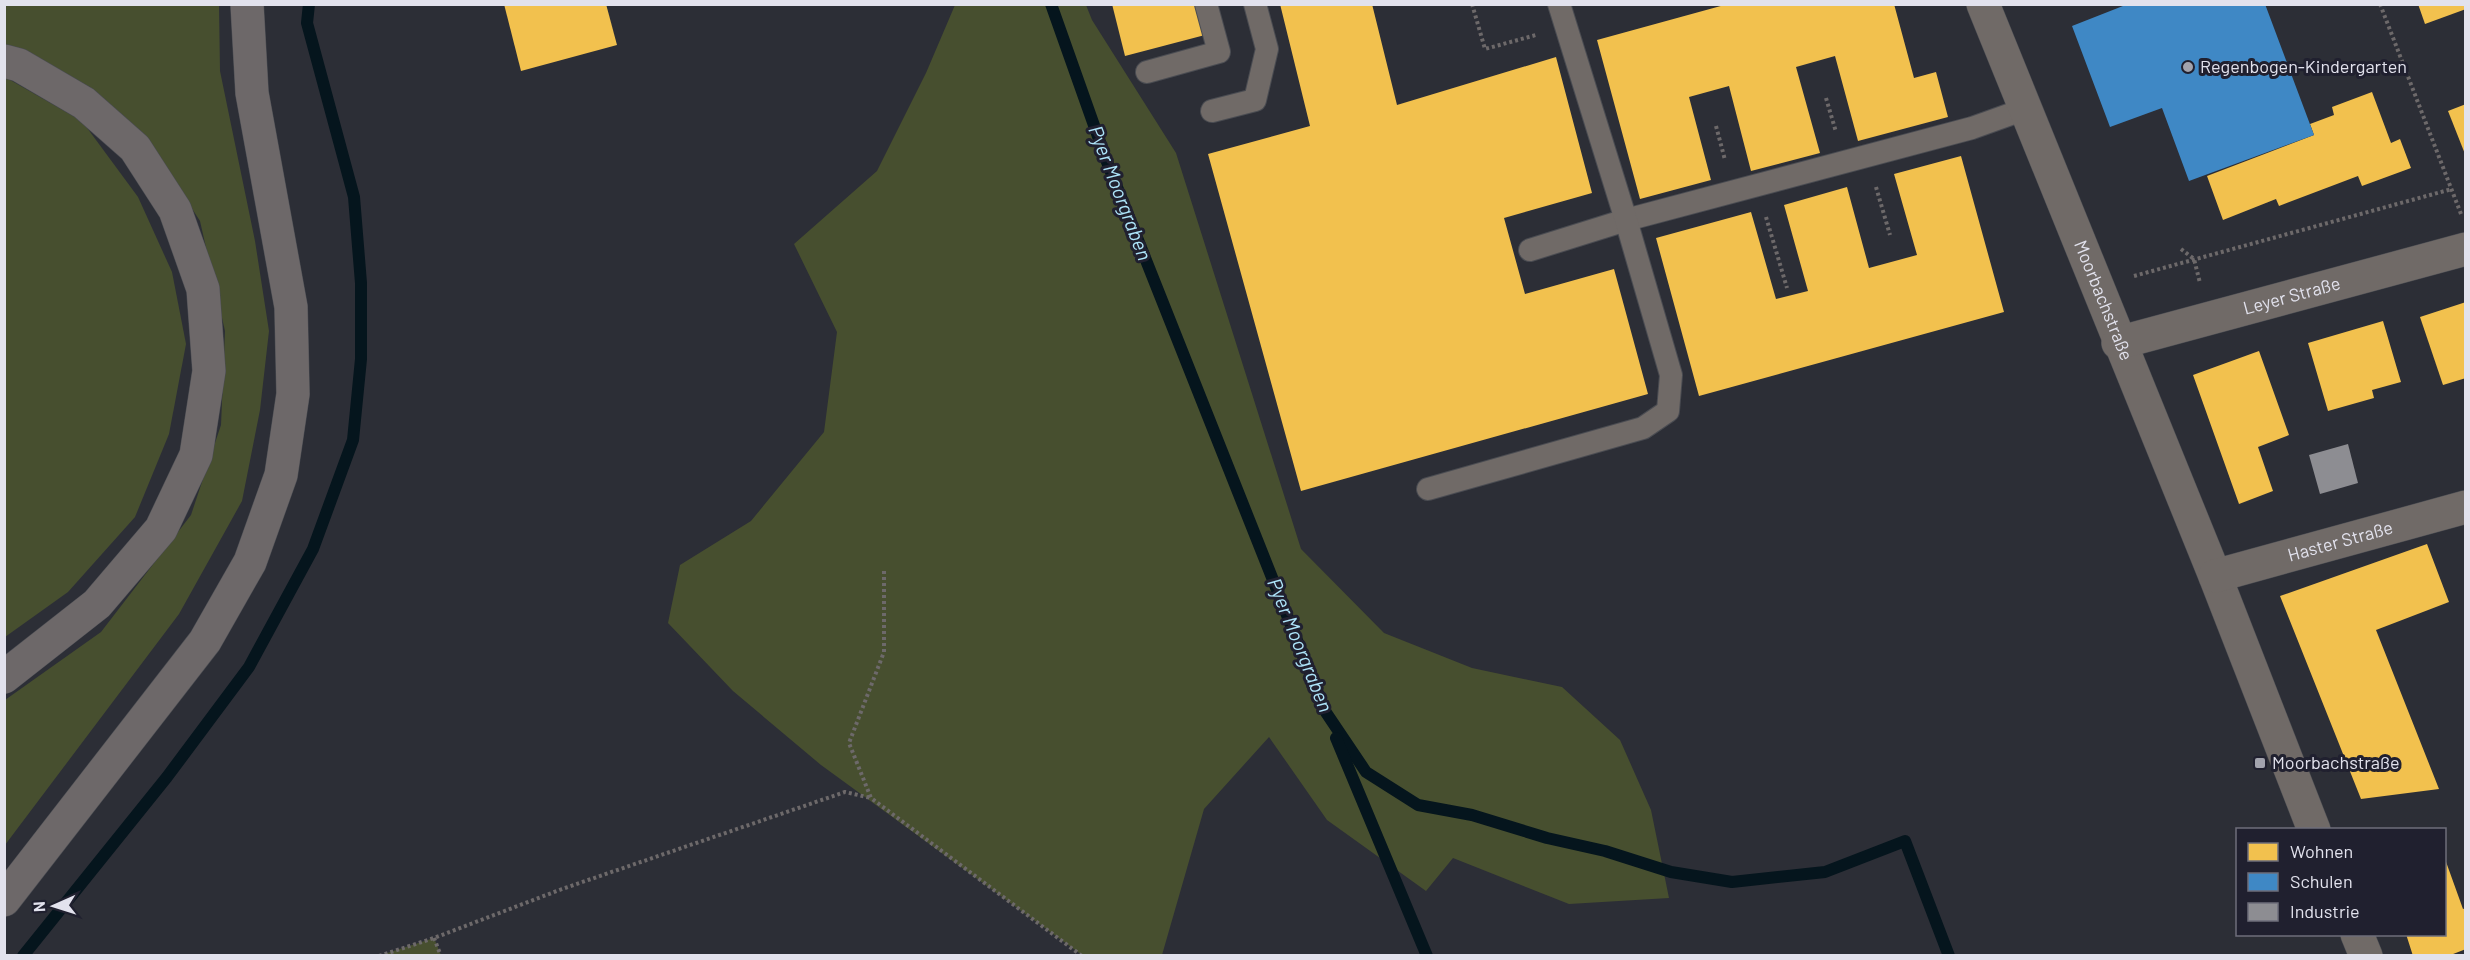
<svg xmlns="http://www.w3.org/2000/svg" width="2470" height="960" viewBox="0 0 2470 960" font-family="Barlow,sans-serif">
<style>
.green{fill:#474f2f}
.homes{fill:#f2c14e}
.schools{fill:#3f88c5}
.industry{fill:#8d8d92}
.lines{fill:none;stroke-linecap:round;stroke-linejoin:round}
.stream{stroke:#05151d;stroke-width:12}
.lane-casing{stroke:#4a4c52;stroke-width:24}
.street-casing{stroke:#4a4c52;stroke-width:34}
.highway-casing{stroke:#4a4c52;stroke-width:34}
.path{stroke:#6d696a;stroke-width:4;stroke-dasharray:3 3;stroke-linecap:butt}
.lane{stroke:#706a67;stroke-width:22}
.street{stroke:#706a67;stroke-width:33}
.highway{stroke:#6d6869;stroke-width:33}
.poi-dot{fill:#a2a3ad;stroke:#20202f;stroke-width:2}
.labels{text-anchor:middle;stroke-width:6;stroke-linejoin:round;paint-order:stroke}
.poi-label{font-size:18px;fill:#e2e2ed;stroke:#20202f;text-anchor:start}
.street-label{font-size:18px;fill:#e2e2ed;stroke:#20202f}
.water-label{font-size:20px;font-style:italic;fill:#aee5fa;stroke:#20202f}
</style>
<rect width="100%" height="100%" fill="#2c2e36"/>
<g class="green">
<path d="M5,5H219L220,71L255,241L269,331L260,410L242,501L179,614L5,845V700L101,632L191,515L221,425L225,331L200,221L151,145L90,87L5,45Z"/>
<path d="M955,5H1086L1092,20L1176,153L1301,549L1384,633L1472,668L1562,687L1620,740L1651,810L1669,898L1569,904L1453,858L1426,891L1327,820L1269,737L1204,809L1162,955H1082L821,765L733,691L668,623L680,565L751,521L824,432L837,332L794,244L877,171L926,73Z"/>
<path d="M5,77L82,121L138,197L172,272L186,344L169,434L135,517L68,592L5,637Z"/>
<path d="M434,938L441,955H381Z"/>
</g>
<g class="homes">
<path d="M504,4H606L617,45L521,71Z"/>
<path d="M1112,4H1197L1205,35L1125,56Z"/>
<path d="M1280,4H1372L1397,105L1556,57L1592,193L1504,218L1525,294L1614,269L1648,394L1301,491L1208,154L1310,126Z"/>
<path d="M1728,4H1894L1914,78L1936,72L1948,117L1858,141L1835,56L1796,67L1820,153L1751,171L1729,86L1689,97L1711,180L1640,199L1597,40Z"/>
<path d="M2418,4H2466V9L2425,24Z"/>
<path d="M2372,92L2391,143L2400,139L2411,168L2362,186L2358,176L2279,206L2276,199L2223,220L2207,176L2314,135L2310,124L2334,115L2332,107Z"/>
<path d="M2466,104V154H2465L2448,111Z"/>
<path d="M1961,156L2004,312L1699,396L1656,238L1751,212L1776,299L1808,291L1784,205L1847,187L1869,268L1917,255L1894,174Z"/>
<path d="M2466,302V378L2443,385L2420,317Z"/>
<path d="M2383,321L2401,382L2372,390L2374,398L2328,411L2308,343Z"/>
<path d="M2259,351L2289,435L2258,447L2273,491L2239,504L2193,375Z"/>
<path d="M2427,544L2449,602L2376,630L2439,789L2361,799L2280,596Z"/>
<path d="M2445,859L2463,909L2466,908V949L2448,956H2413L2406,934H2445Z"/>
</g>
<path class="schools" d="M2128,4H2265L2314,135L2189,181L2162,108L2110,127L2072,26Z"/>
<path class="industry" d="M2348,444L2358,483L2320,494L2309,455Z"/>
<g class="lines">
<g class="stream">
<path d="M1051,4L1107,162L1325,711L1366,772L1418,805L1472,815L1547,838L1605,851L1671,872L1732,882L1825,872L1905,841L1949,956"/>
<path d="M1336,738L1427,956"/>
<path d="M23,956L167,777L249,667L313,549L353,440L361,359V283L354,197L307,23L309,4"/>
</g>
<g class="lane-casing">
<g id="lane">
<path d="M1147,72L1219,52L1206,4"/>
<path d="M1212,111L1255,100L1267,49L1255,4"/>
<path d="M1530,250L1626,220L1972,128L2025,109"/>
<path d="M1428,489L1643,428L1668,411L1671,375L1626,220L1559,4"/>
</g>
</g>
<g class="street-casing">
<g id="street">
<path id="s1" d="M1983,4L2215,576L2314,830"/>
<path id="s2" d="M2118,343L2466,249"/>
<path id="s3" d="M2215,576L2466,507"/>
<path d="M2357,934L2366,956"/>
</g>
</g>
<g class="highway-casing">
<g id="highway">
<path d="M4,61L19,65L84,103L135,148L175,210L203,289L209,371L196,455L161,529L97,604L4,677"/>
<path d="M4,900L205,641L250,562L281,475L293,394L291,307L252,93L247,4"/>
</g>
</g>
<g class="path">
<path d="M1472,4L1485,49L1536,35"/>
<path d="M2380,4L2461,214"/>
<path d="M1826,98L1836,132"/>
<path d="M1716,126L1725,160"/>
<path d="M1876,187L1890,235"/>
<path d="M1766,217L1787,288"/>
<path d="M2181,249L2194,259L2200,283"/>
<path d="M2134,276L2452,189"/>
<path d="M884,571V652L849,743L871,798L1082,956"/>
<path d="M434,938L441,956"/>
<path d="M379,956L434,938L562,889L845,792L871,798"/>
</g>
<use href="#lane" class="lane"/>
<use href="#street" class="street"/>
<use href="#highway" class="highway"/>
</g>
<g class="poi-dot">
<circle cx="2188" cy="67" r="6"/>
<rect x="2254" y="757" width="12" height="12" rx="3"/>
</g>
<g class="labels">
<g class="poi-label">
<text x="2200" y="73">Regenbogen-Kindergarten</text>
<text x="2272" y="769">Moorbachstraße</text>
</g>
<g class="street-label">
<text dy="6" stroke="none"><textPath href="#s2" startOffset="180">Leyer Straße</textPath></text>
<text dy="6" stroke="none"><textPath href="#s1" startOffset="320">Moorbachstraße</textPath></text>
<text dy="6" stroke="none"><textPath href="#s3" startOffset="130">Haster Straße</textPath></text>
</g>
<g class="water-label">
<text transform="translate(1120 193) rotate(69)" y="7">Pyer Moorgraben</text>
<text transform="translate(1300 645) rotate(68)" y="7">Pyer Moorgraben</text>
</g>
</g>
<rect width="2470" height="960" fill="none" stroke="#e2e2ed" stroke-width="12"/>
<rect x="2236" y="828" width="210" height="108" fill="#20202f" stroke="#6e6e7b" stroke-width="1.5"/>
<rect x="2248" y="843" width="30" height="18" fill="#f2c14e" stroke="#6e6e7b" stroke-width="1.5"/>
<text x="2290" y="858" font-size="18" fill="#e2e2ed">Wohnen</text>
<rect x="2248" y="873" width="30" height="18" fill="#3f88c5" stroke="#6e6e7b" stroke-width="1.5"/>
<text x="2290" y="888" font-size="18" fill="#e2e2ed">Schulen</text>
<rect x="2248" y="903" width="30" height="18" fill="#8d8d92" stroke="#6e6e7b" stroke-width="1.5"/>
<text x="2290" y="918" font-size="18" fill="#e2e2ed">Industrie</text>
<g transform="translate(54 906) rotate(267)" stroke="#20202f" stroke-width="4.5" paint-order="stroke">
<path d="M0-4.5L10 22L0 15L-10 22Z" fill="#e2e2ed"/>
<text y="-9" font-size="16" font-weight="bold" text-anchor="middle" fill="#e2e2ed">N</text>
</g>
</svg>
